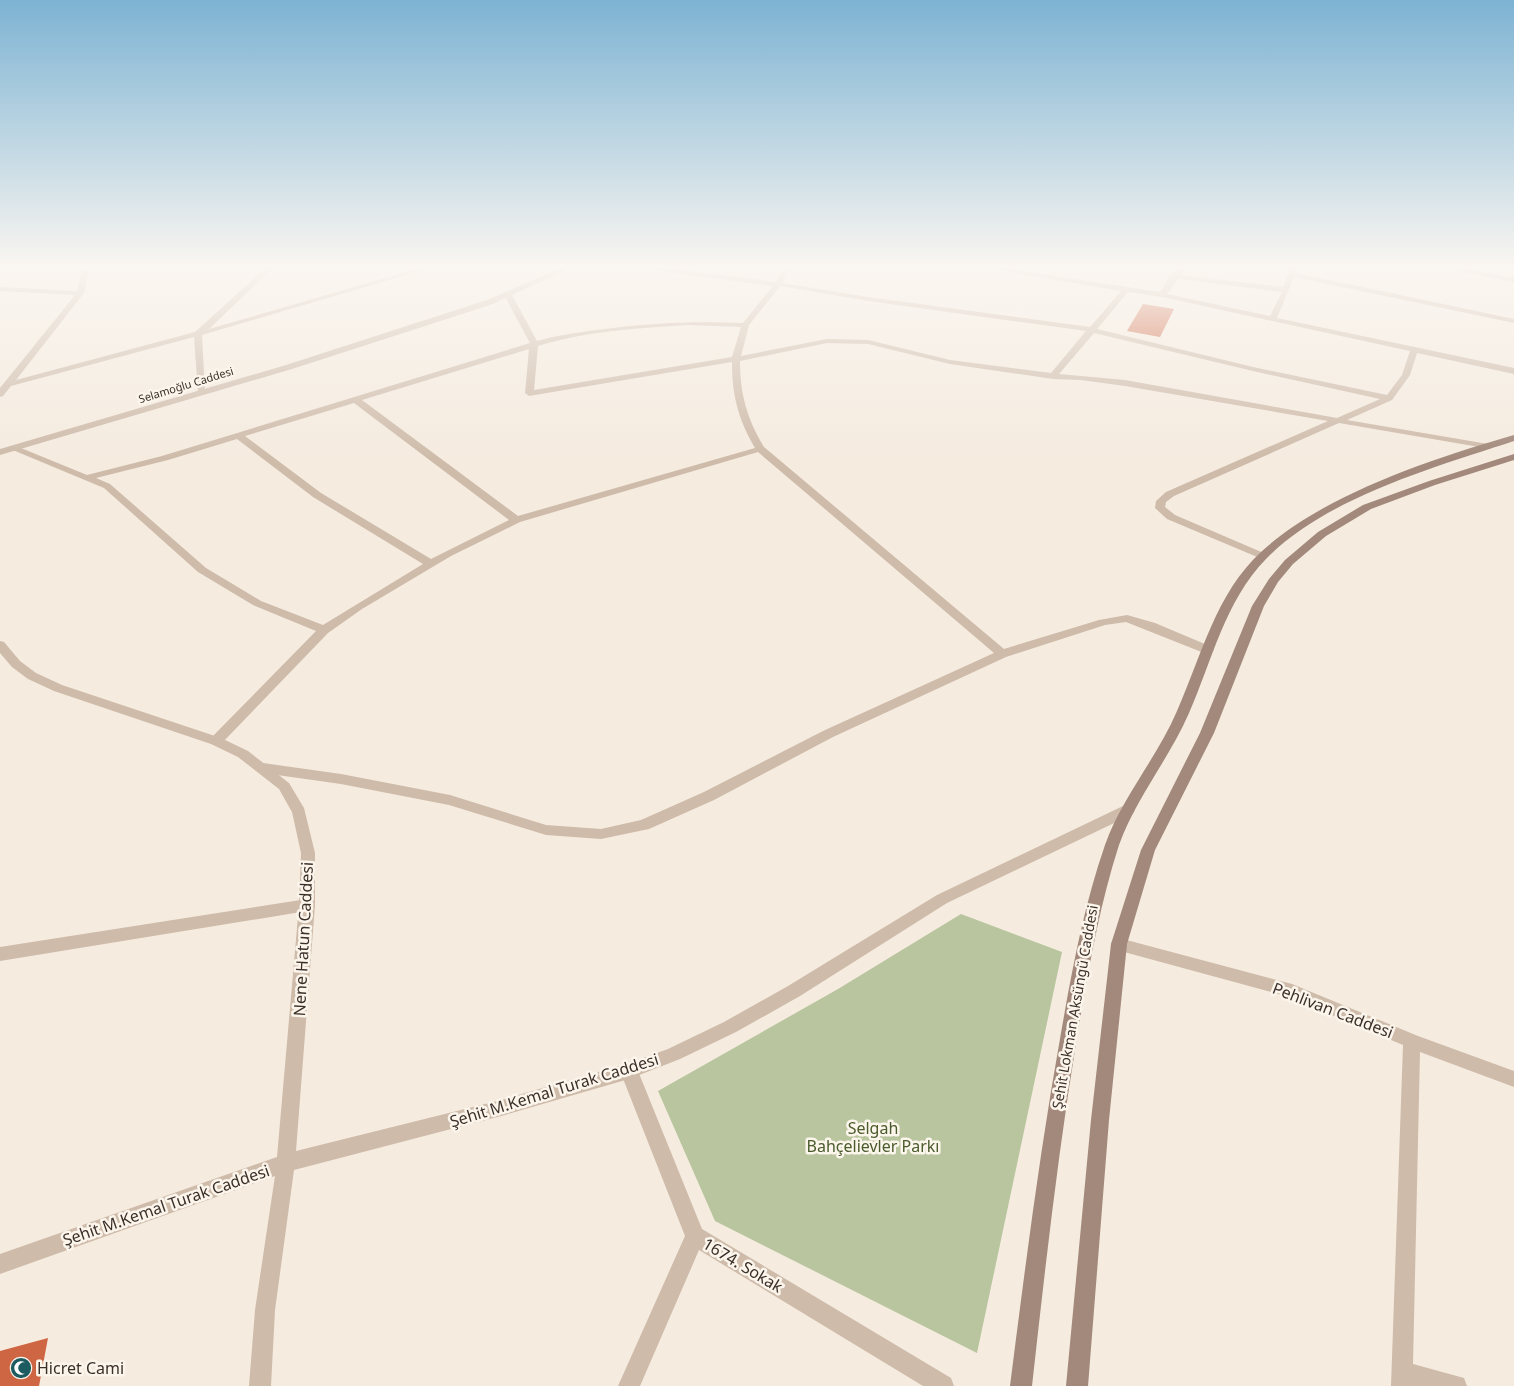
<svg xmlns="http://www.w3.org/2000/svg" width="1514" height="1386" viewBox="0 0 1514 1386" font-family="'Noto Sans',sans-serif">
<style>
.green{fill:#b8c59e}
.building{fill:#ce6644}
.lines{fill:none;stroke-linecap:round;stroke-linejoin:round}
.minor{fill:#cebbaa;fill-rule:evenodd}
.tertiary{fill:#cebbaa;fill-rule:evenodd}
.secondary{fill:#a2897b;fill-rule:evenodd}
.labels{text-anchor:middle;stroke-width:5;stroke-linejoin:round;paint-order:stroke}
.far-street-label{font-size:11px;fill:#3b2f2a;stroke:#fbf5ec}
.street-label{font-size:14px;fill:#3b2f2a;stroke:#fbf5ec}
.near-street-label{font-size:16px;fill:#3b2f2a;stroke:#fbf5ec}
.near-park-label{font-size:16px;fill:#4a5b2c;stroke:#fbf5ec}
.near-poi-label{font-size:16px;fill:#3b2f2a;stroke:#fbf5ec;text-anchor:start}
</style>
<rect width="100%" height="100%" fill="#f5ebdf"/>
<path class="green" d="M961,914L1062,952L977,1353L715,1221L658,1091L838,989Z"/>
<g class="building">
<path d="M1143,304L1174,309L1160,337L1127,331Z"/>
<path d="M48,1338L39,1386H0V1351Z"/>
</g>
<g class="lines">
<g class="minor">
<path d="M84,265H90L84,293L16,380L195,332L269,265H276L209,329L430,265H440L202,335L205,394L198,392L194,337L11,386L3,396L0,397V388L75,295L0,291V287L77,291Z"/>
<path d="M626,265H643L776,282L786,265H792L782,283L868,297L1090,327L1121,291L967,265H982L1160,292L1171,274L1181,265H1187L1181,275L1283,287L1292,265H1298L1296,273L1514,319V323L1294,277L1277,318L1514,368V374L1417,353L1410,375L1392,400L1347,420L1488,444L1491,445V449L1339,423L1174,496L1166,502L1165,507L1175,515L1266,554L1267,556L1266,558L1262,559L1167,519L1155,508L1156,501L1166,492L1328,421L1125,386L1081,380L1053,379L950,364L868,344L827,343L740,361C740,394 747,419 764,447L1004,649L1099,620L1127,615L1155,623L1212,647L1214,650L1208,654L1204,653L1126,622L1105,625L1006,657L833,737L714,800L649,829L601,839L546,835L449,805L341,784L263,773L258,771L256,768L258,765L263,763L341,774L450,795L546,825L601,829L641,820L704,792L823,731L994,653L758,452L520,522L451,556L362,609L328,633L221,744H211L209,741L211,738L316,631L253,605L198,572L104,488L8,448L10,446H16L87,475L162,456L530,343L504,295L508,293L512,295L537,341C557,335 576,333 597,330C648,323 692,321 743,323L773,286L629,267ZM1178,279L1282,292L1270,316L1167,294ZM780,286L868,301L1086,331L1051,373L950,360L868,340L827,339L741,356L749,325ZM1128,292L1162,297L1410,351L1402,375L1387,395L1253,367L1097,329ZM689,325L741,327L732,357L534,390L538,346C586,331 639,328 689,325ZM1094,333L1253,371L1380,399L1337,418L1125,380L1059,374ZM529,349L525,393L529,396L732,362C732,395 738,419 755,448L518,516L362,400ZM354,403L509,520L431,559L321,493L245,436ZM237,439L313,497L423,564L323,625L261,601L206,568L110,484L96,478L168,460Z"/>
<path d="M1434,265H1446L1514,278V282L1437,267Z"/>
<path d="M307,899L312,901L315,905L312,909L307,911L0,961V947Z"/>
<path d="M1119,938L1292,984L1418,1036L1514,1071V1087L1420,1052L1413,1364L1464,1378L1467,1386H1391L1403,1045L1289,997L1113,949L1111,944L1113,939Z"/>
<path d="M629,1063L635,1065L638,1071L702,1229L951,1378L954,1386H923L699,1250L640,1386H618L685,1236L620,1071L623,1065Z"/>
</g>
<g class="tertiary">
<path d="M568,265H576L493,304L292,369L0,455V449L286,365L487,300Z"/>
<path d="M0,641L4,642L20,661L36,673L62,685L221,738L248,751L289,783L304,808L315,853V905L296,1151L501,1100L629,1063L668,1049L724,1022L788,986L937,895L1123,806L1128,805L1133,806L1135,810L1133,814L947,903L800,996L736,1032L680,1059L629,1079L501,1116L294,1170L275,1310L271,1386H249L255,1310L275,1176L0,1274V1254L277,1157L299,905L301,853L292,812L279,789L238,757L211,744L54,691L28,679L12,667L0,653Z"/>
</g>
<g class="secondary">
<path d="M1514,435V441C1435,467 1325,498 1266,559C1225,601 1212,661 1189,713C1169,759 1136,798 1119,845C1099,907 1088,972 1077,1037C1058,1153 1045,1269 1032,1386H1010C1025,1268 1040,1150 1061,1033C1072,970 1084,905 1105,845C1122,797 1157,758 1177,711C1201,657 1216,593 1261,552C1322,495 1434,458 1514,435Z"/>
<path d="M1514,454V460L1435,485L1371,509L1326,536L1293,564L1278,582L1264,606L1214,733L1155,850L1127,944L1109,1120L1088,1386H1066L1091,1120L1111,944L1141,850L1200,733L1252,606L1269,579L1285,560L1318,532L1363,505L1429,481Z"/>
</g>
</g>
<linearGradient id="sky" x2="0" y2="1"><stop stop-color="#7db3d3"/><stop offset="0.58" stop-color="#faf6f1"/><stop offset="1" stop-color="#faf6f1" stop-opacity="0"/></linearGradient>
<rect width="1514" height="459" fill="url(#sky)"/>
<defs>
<g id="mosque-disc" transform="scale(1.125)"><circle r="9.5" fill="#1c5b60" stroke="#fbf5ec"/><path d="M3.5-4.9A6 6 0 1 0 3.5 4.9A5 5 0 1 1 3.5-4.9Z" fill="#fff"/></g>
</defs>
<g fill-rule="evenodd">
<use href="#mosque-disc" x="21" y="1368"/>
</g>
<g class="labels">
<g class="far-street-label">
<text transform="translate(186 385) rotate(-17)" y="4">Selamoğlu Caddesi</text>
</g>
<g class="street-label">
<text transform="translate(1075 1007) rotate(-80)" y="5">Şehit Lokman Aksüngü Caddesi</text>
</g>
<g class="near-street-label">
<text transform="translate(303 939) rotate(-87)" y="6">Nene Hatun Caddesi</text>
<text transform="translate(1333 1010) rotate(21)" y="6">Pehlivan Caddesi</text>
<text transform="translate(554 1090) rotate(-17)" y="6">Şehit M.Kemal Turak Caddesi</text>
<text transform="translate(166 1205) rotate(-19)" y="6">Şehit M.Kemal Turak Caddesi</text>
<text transform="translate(743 1265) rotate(31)" y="6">1674. Sokak</text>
</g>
<g class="near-park-label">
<text x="873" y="1134">Selgah<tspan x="873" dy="18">Bahçelievler Parkı</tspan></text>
</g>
<g class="near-poi-label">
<text x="37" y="1374">Hicret Cami</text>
</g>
</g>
</svg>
